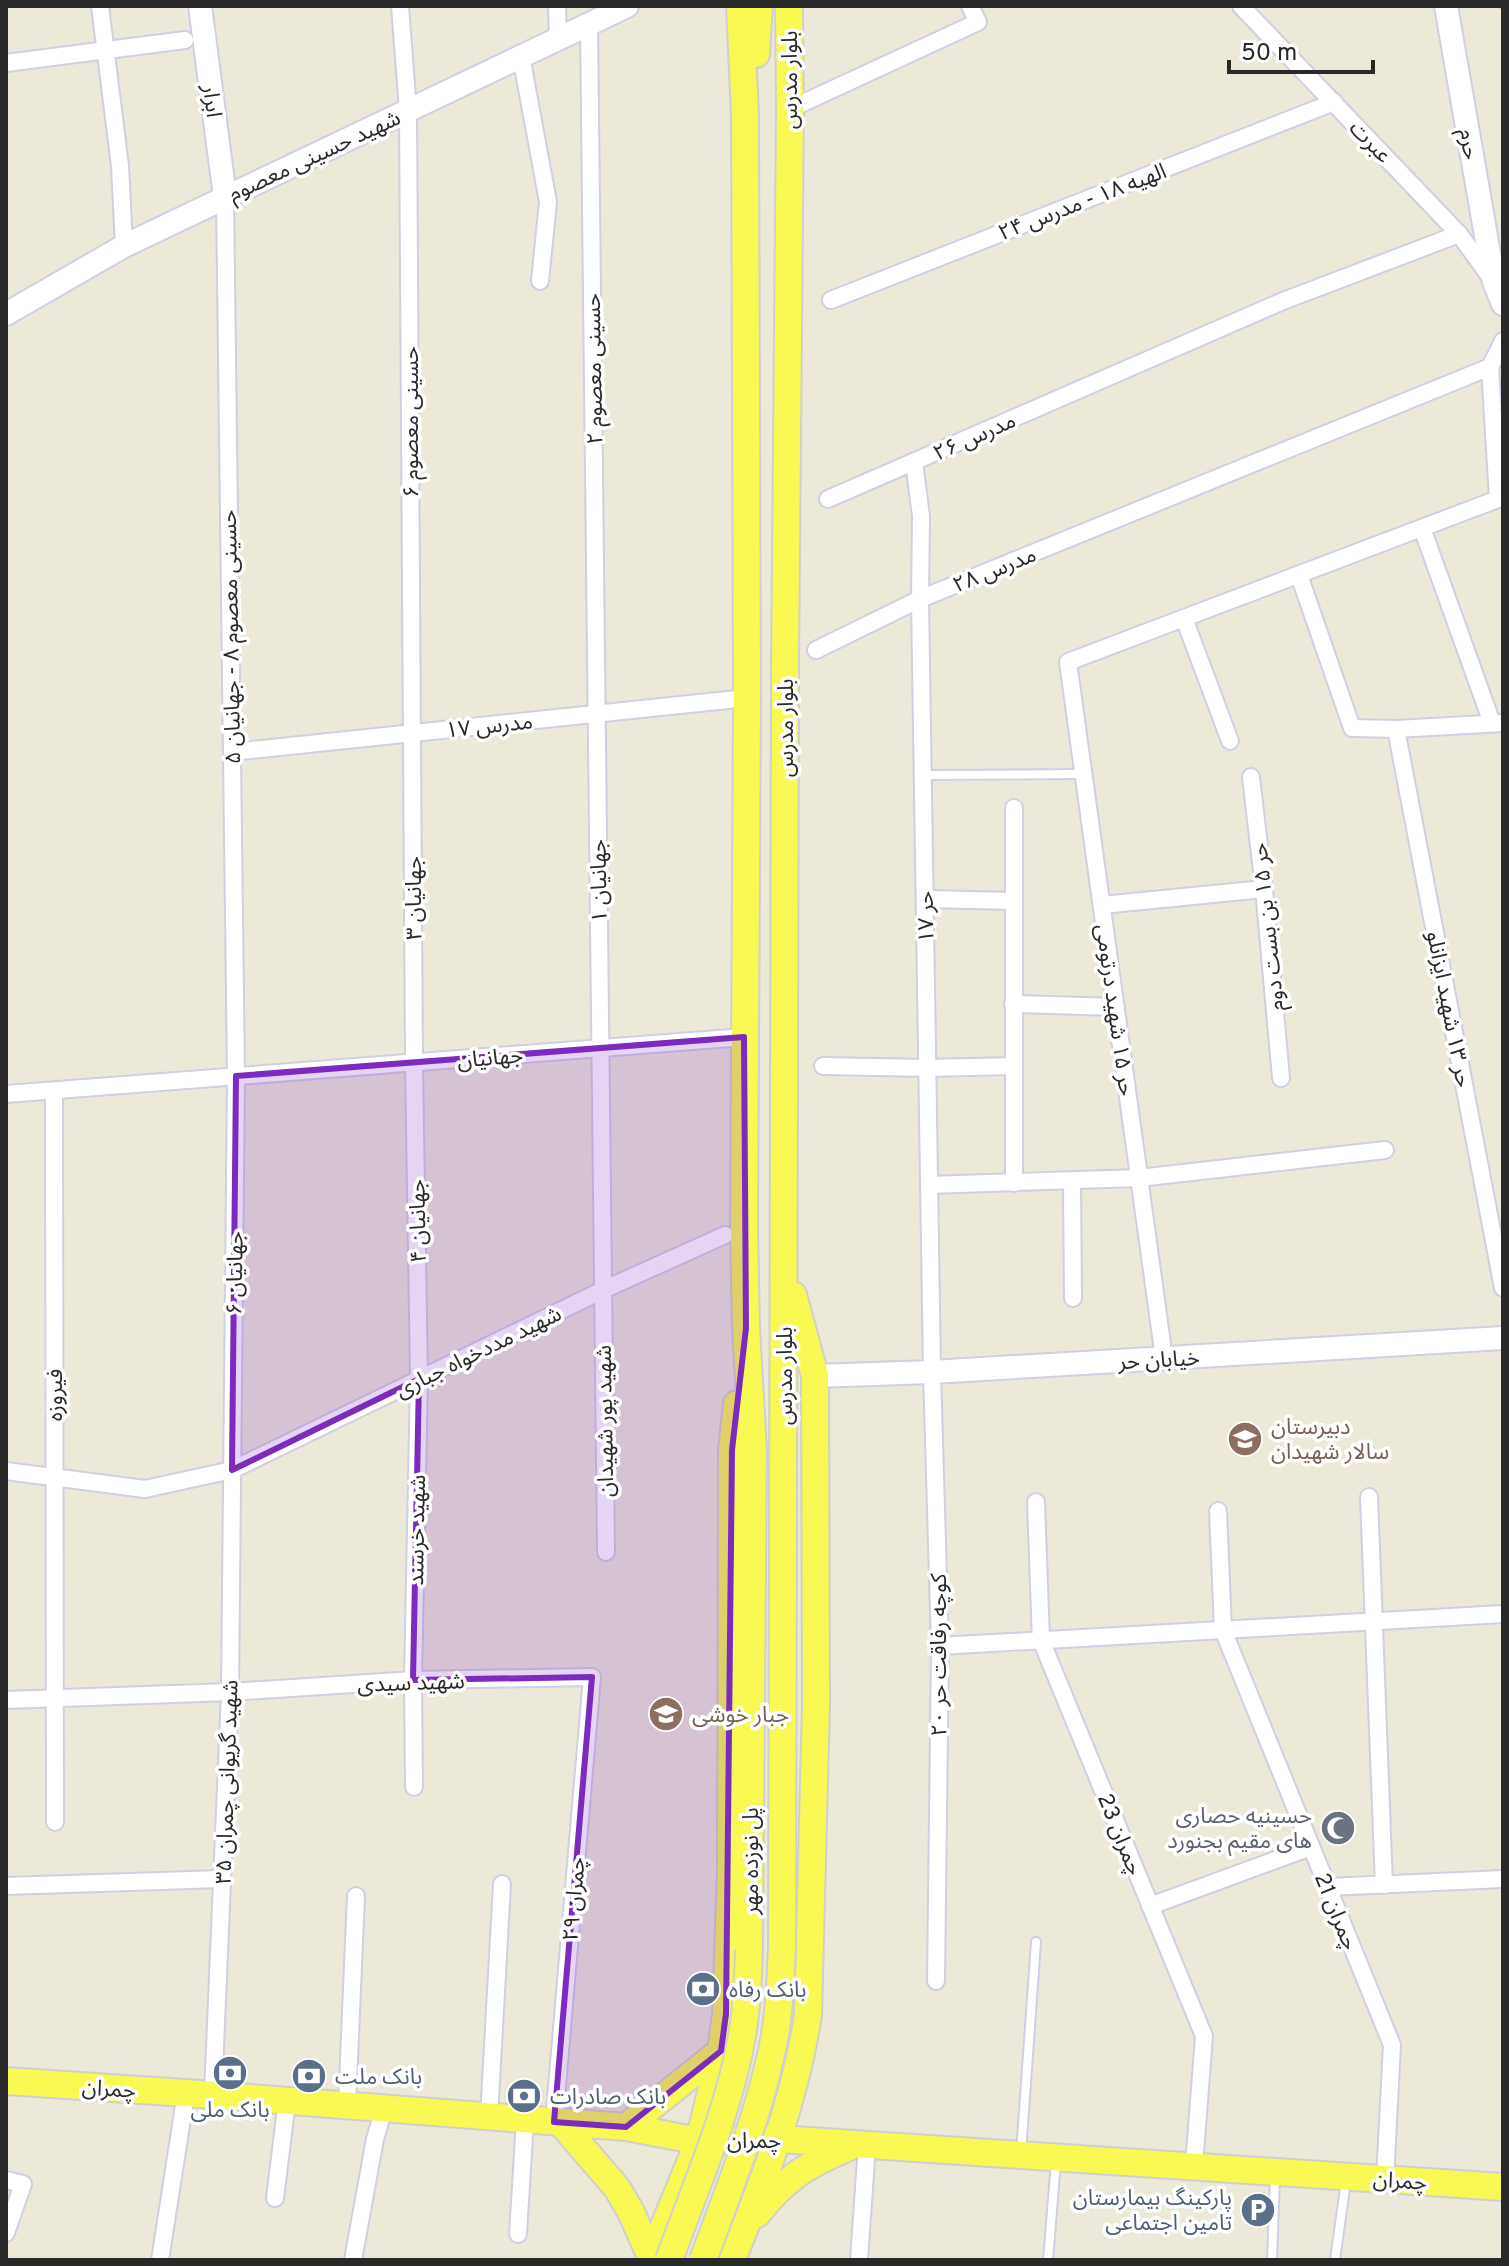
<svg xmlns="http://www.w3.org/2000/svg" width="1509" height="2266" viewBox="0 0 1509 2266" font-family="Overpass,'Noto Sans Arabic',sans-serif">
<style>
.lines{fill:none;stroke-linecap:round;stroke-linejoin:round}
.lane-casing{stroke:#d0cfe3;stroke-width:12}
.street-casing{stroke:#d0cfe3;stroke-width:20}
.secondary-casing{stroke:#d0cfe3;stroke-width:26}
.primary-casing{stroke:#d0d0d0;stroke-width:30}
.path{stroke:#d0d0d0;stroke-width:3;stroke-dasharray:6 4;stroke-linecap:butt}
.lane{stroke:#fff;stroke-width:8}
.street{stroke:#fff;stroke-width:16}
.secondary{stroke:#fff;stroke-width:22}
.primary{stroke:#f8f952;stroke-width:26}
.primary-bridge-casing{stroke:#d0d0d0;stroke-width:30;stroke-linecap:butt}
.primary-bridge{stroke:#f8f952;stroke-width:26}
.marked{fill:#7b2cbf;fill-opacity:0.2;stroke:#7b2cbf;stroke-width:6;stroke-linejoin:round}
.labels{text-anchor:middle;stroke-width:7;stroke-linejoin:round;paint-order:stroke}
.street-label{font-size:22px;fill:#292929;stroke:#fff}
.education-label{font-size:22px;fill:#785e54;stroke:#fff;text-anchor:start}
.worship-label{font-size:22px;fill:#5b616d;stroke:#fff;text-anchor:end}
.service-label{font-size:22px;fill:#4e5e75;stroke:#fff;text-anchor:start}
</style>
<rect width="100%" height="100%" fill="#ece9d9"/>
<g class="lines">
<g class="lane-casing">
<g id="lane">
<path d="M923,775L1083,774"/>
<path d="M1021,2153L1036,1942"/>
<path d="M1048,2260L1056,2161"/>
<path d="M1272,2260L1275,2177"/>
<path d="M1335,2260L1346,2181"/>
</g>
</g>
<g class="street-casing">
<g id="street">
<path d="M100,6L120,166L124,246"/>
<path d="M400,6L408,110L414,1063L419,1379L413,1680L414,1787"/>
<path d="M557,6L558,39"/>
<path d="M1241,6L1459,234L1491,278"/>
<path d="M589,24L606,1552"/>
<path d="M521,56L548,202L540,281"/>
<path d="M6,63L185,40"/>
<path d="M790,109L978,22L970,6"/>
<path d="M831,300L1334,102"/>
<path d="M914,462L921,516L920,599L932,1372L940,1646L936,1981"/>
<path d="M828,499L1283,301L1459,234"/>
<path d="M1422,528L1492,723"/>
<path d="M1299,575L1352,728L1396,729L1503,723"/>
<path d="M1184,618L1230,741"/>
<path d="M816,650L920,599L1490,367"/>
<path d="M1396,729L1503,1288"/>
<path d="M232,752L747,698"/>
<path d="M1251,777L1264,889L1281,1078"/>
<path d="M1014,808V1183"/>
<path d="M925,899L1014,901"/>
<path d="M1102,905L1264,889"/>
<path d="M1013,1004L1116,1007"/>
<path d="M823,1066L927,1068L1014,1066"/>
<path d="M54,1091L55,1822"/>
<path d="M6,1094L744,1037"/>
<path d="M1072,1181L1073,1298"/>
<path d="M929,1185L1139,1178L1385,1150"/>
<path d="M1164,1358L1068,662L1498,499L1490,367L1503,341"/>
<path d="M6,1471L145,1489L232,1470L603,1290L725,1235"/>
<path d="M1369,1497L1384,1885"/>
<path d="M1036,1502L1041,1640L1204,2036L1194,2166"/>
<path d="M1218,1511L1223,1630L1392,2045L1385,2179"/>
<path d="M940,1646L1503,1614"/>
<path d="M6,1700L230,1692L413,1680L592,1677L554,2122"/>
<path d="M6,1886L222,1879"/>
<path d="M1328,1887L1503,1879"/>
<path d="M1150,1906L1311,1847"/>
<path d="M213,2095L230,1692L236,1076L225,197"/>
<path d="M347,2105L356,1896"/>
<path d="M489,2117L502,1884"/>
<path d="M6,2180L23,2184L6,2233"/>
<path d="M275,2198L287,2101"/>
<path d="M518,2234L525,2120"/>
<path d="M160,2260L186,2093"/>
<path d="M353,2260L375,2139L384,2109"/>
<path d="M859,2260L867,2145"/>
</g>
</g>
<g class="secondary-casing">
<g id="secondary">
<path d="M200,6L225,197"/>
<path d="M1446,6L1494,282L1503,304"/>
<path d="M6,314L124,246L627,6"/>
<path d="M815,1376L932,1372L1503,1338"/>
</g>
</g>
<g class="primary-casing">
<g id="primary">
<path d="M740,6L745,115L747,698L744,1226L746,1328L753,1450L749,1950"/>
<path d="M756,54L759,6"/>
<path d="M782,1948L785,666L790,109L789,6"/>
<path d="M6,2081L186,2093L626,2127L699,2141L779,2139L1503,2187"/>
<path d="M561,2123L617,2188L631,2212L651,2257"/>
<path d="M626,2127L721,2051"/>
<path d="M757,2214C785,2178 807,2165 849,2147"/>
<path d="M650,2260L699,2141L721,2051L726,2014L731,1869L732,1450L737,1404"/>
<path d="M732,2260C764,2180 795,2101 808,2015L816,1705L815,1376L793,1295"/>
</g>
</g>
<path class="path" d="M1489,6L1503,8"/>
<use href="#lane" class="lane"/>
<use href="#street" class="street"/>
<use href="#secondary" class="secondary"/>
<use href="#primary" class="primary"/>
<g class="primary-bridge-casing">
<g id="primary-bridge">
<path d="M669,2260C695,2188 729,2112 742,2036C747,2008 748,1979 749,1950"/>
<path d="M703,2260C729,2189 758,2119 773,2045C780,2013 780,1980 782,1948"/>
</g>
</g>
<use href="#primary-bridge" class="primary-bridge"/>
</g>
<path class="marked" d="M744,1037L746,1328L732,1450L726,2014L721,2051L626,2127L554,2122L592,1677L413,1680L419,1379L232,1470L236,1076Z"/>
<defs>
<g id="school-disc" transform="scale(1.8)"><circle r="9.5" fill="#8d6e63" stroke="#fff"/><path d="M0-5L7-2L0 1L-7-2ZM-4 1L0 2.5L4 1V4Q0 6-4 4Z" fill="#fff"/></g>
<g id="mosque-disc" transform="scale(1.8)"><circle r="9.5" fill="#6b7280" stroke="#fff"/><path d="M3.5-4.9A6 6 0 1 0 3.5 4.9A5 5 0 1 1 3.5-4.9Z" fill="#fff"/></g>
<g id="bank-disc" transform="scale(1.8)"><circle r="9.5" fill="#5c6f8a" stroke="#fff"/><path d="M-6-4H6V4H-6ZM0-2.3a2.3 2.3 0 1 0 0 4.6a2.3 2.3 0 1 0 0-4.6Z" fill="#fff"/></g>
<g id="parking-disc" transform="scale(1.8)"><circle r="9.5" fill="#5c6f8a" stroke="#fff"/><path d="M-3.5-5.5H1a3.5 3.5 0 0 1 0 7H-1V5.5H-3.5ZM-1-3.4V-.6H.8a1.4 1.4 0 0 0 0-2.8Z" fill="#fff"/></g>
</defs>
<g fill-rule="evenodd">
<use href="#school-disc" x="1245" y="1439"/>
<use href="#school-disc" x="666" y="1714"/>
<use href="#mosque-disc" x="1338" y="1828"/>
<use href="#bank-disc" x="703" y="1989"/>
<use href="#bank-disc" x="230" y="2073"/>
<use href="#bank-disc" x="309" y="2076"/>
<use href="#bank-disc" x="524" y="2096"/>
<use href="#parking-disc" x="1258" y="2210"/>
</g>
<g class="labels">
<g class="street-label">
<text transform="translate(789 80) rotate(-90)" y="8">بلوار مدرس</text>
<text transform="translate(213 101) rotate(83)" y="8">ابرار</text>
<text transform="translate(1371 141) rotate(46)" y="8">عبرت</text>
<text transform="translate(1470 144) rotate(80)" y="8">حرم</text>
<text transform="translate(314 155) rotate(-25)" y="8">شهید حسینی معصوم</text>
<text transform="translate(1082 201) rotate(-21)" y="8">الهیه ۱۸ - مدرس ۲۴</text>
<text transform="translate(593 369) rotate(-91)" y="8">حسینی معصوم ۲</text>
<text transform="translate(410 422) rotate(-90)" y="8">حسینی معصوم ۶</text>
<text transform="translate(974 436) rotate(-24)" y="8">مدرس ۲۶</text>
<text transform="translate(994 569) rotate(-22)" y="8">مدرس ۲۸</text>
<text transform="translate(230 637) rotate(-91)" y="8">حسینی معصوم ۸ - جهانیان ۵</text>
<text transform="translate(489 725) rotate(-6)" y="8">مدرس ۱۷</text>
<text transform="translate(785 728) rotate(-90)" y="8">بلوار مدرس</text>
<text transform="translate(598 881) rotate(-91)" y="8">جهانیان ۱</text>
<text transform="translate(413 898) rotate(-90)" y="8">جهانیان ۳</text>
<text transform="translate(925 917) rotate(-91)" y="8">حر ۱۷</text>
<text transform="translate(1267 927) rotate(-96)" y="8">حر ۱۵ بن بست دوم</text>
<text transform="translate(1450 1009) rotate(79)" y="8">حر ۱۳ شهید ایزانلو</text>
<text transform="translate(1116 1010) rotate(82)" y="8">حر ۱۵ شهید درتومی</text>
<text transform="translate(490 1057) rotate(-5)" y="8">جهانیان</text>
<text transform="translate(417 1221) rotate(-91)" y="8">جهانیان ۴</text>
<text transform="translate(234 1273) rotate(-89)" y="8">جهانیان ۶</text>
<text transform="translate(478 1351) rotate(-26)" y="8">شهید مددخواه جباری</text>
<text transform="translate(1159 1359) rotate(-3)" y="8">خیابان حر</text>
<text transform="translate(784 1376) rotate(-90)" y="8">بلوار مدرس</text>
<text transform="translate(54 1395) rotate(-90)" y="8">فیروزه</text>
<text transform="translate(604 1421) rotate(-91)" y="8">شهید پور شهیدان</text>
<text transform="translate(416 1530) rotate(-89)" y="8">شهید خرسند</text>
<text transform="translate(938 1655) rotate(-90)" y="8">کوچه رفاقت حر ۲۰</text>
<text transform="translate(411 1682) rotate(-2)" y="8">شهید سیدی</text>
<text transform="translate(226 1782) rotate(-88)" y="8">شهید گریوانی چمران ۳۵</text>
<text transform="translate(1121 1834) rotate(68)" y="8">چمران 23</text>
<text transform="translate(750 1861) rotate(-90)" y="8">پل نوزده مهر</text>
<text transform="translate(573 1899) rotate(-85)" y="8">چمران ۲۹</text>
<text transform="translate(1337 1911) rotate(68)" y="8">چمران 21</text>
<text transform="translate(109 2088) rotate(4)" y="8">چمران</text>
<text x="754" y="2148">چمران</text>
<text transform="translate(1400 2180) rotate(4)" y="8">چمران</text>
</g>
<g class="education-label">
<text x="1271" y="1434">دبیرستان<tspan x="1271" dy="25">سالار شهیدان</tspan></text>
<text x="692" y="1722">جبار خوشی</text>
</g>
<g class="worship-label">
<text x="1312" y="1823">حسینیه حصاری<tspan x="1312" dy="25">های مقیم بجنورد</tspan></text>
</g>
<g class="service-label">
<text x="729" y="1997">بانک رفاه</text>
<text x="335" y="2084">بانک ملت</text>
<text x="550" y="2104">بانک صادرات</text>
<text x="230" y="2117" text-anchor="middle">بانک ملی</text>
<text x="1232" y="2205" text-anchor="end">پارکینگ بیمارستان<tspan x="1232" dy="25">تامین اجتماعی</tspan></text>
</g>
</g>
<rect width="1509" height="2266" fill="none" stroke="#292929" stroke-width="16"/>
<path d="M1229 60v12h144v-12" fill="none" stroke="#292929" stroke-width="4"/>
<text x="1241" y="60" font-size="24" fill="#292929" stroke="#ffffff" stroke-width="6" paint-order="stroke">50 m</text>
</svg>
